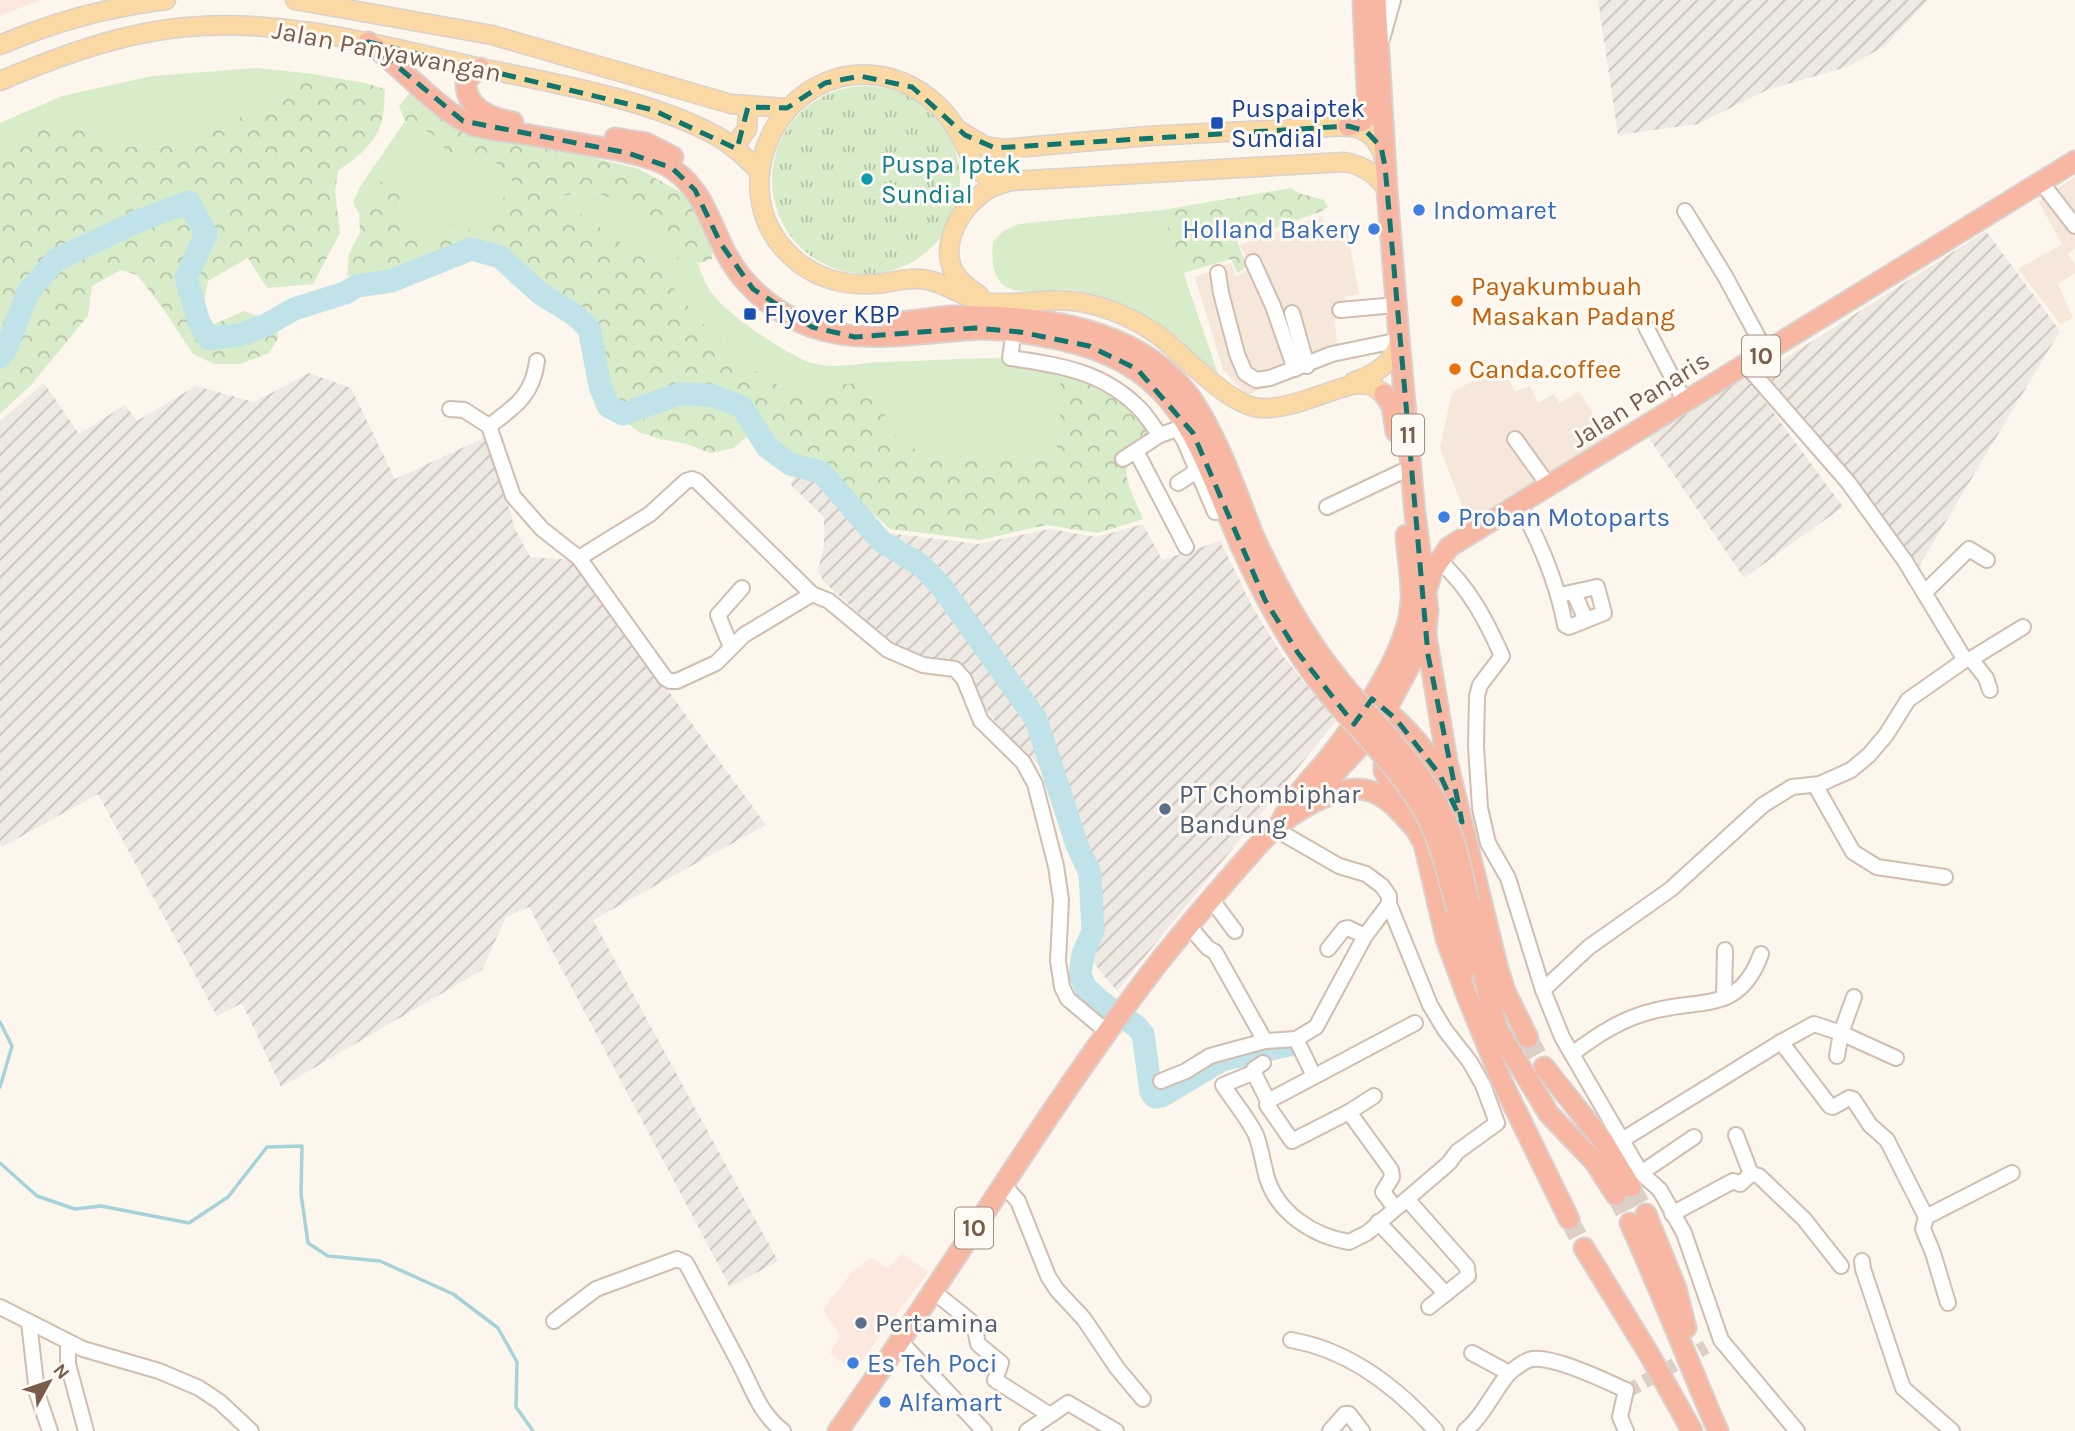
<svg xmlns="http://www.w3.org/2000/svg" width="2075" height="1431" viewBox="0 0 2075 1431" font-family="Karla,sans-serif">
<style>
.residential{fill:#f5e8da}
.commercial{fill:#fde8e0}
.industrial{fill:url(#industrial-furrows)}
.grass{fill:#d8ecc9}
.forest{fill:url(#forest-crowns)}
.park{fill:url(#park-tufts)}
.lines{fill:none;stroke-linecap:round;stroke-linejoin:round}
.stream{stroke:#a5d3da;stroke-width:3.5}
.river{stroke:#bfe3e8;stroke-width:23}
.minor-tunnel{stroke:#dcd0c4;stroke-width:14;stroke-dasharray:14 7;stroke-linecap:butt}
.highway-tunnel{stroke:#dcd0c4;stroke-width:19;stroke-dasharray:19 10;stroke-linecap:butt}
.minor-casing{stroke:#d1beb0;stroke-width:18}
.major-casing{stroke:#dad1cd;stroke-width:21}
.highway-casing{stroke:#dad1cd;stroke-width:23}
.minor{stroke:#fff;stroke-width:14}
.major{stroke:#fbd9a5;stroke-width:18}
.highway{stroke:#f7b7a3;stroke-width:19}
.highway-bridge-casing{stroke:#dad1cd;stroke-width:23;stroke-linecap:butt}
.highway-bridge{stroke:#f7b7a3;stroke-width:19}
.marked{fill:none;stroke:#0f766e;stroke-width:5;stroke-dasharray:14 9;stroke-linejoin:round}
.transit-dot{fill:#1a4fb4;stroke:#fffaf3;stroke-width:2.5}
.culture-dot{fill:#0f9aa8;stroke:#fffaf3;stroke-width:2.5}
.shop-dot{fill:#3f7fe0;stroke:#fffaf3;stroke-width:2.5}
.food-dot{fill:#e8710a;stroke:#fffaf3;stroke-width:2.5}
.service-dot{fill:#5c6f8a;stroke:#fffaf3;stroke-width:2.5}
.labels{text-anchor:middle;stroke-width:6;stroke-linejoin:round;paint-order:stroke}
.shield{fill:#fffaf3;stroke:#a28b7f;stroke-width:2}
.shield-label{font-size:24px;font-weight:bold;fill:#7a5c4d}
.street-label{font-size:26px;fill:#7a5c4d;stroke:#fffaf3}
.transit-label{font-size:26px;fill:#164399;stroke:#fffaf3;text-anchor:start}
.culture-label{font-size:26px;fill:#0d838f;stroke:#fffaf3;text-anchor:start}
.shop-label{font-size:26px;fill:#366cbe;stroke:#fffaf3;text-anchor:start}
.food-label{font-size:26px;fill:#c56008;stroke:#fffaf3;text-anchor:start}
.service-label{font-size:26px;fill:#4e5e75;stroke:#fffaf3;text-anchor:start}
</style>
<defs>
<pattern id="industrial-furrows" width="10" height="10" patternUnits="userSpaceOnUse" patternTransform="scale(1.75)"><rect width="10" height="10" fill="#efe9e4"/><path d="M-1 1l2-2M0 10L10 0M9 11l2-2" fill="none" stroke="#c7c0bb"/></pattern>
<pattern id="forest-crowns" width="20" height="18" patternUnits="userSpaceOnUse" patternTransform="scale(1.75)"><rect width="20" height="18" fill="#d8ecc9"/><path d="M2 6a3 3 0 1 1 6 0M12 15a3 3 0 1 1 6 0" fill="none" stroke="#b4c2a5"/></pattern>
<pattern id="park-tufts" width="24" height="20" patternUnits="userSpaceOnUse" patternTransform="scale(1.75)"><rect width="24" height="20" fill="#d8ecc9"/><path d="M3 7l-1-3M5 7V3M7 7l1-3M15 17l-1-3M17 17v-4M19 17l1-3" fill="none" stroke="#b4c2a5"/></pattern>
</defs>
<rect width="100%" height="100%" fill="#fdf6ec"/>
<g class="residential">
<path d="M2075,177V248L2068,254L2075,265V273L2058,284L2073,318L2061,325L2018,269L2062,244L2038,201Z"/>
<path d="M1321,216L1329,234L1347,229L1359,294L1344,297L1349,311L1334,314L1338,354L1247,395L1223,370L1195,277L1231,263L1236,277L1251,268L1240,245Z"/>
<path d="M1501,366L1515,392L1530,386L1538,403L1553,394L1560,403L1579,391L1608,437L1468,521L1440,448L1452,392Z"/>
</g>
<g class="commercial">
<path d="M0,0H40L0,16Z"/>
<path d="M903,1254L928,1272L854,1371L830,1353L840,1336L823,1310L852,1272L871,1258L888,1268Z"/>
</g>
<g class="industrial">
<path d="M1598,0H1928L1885,46L1847,67L1767,90L1698,124L1618,135Z"/>
<path d="M1986,231L2060,331L1918,568L1759,375Z"/>
<path d="M309,373L351,388L395,479L488,436L515,529L530,557L573,560L766,825L593,920L778,1261L730,1287L529,907L506,917L482,970L281,1087L242,1003L217,1016L98,794L2,847L0,844V421L44,383L79,434L125,405L137,421L196,386L254,402Z"/>
<path d="M1745,374L1843,507L1744,578L1648,437Z"/>
<path d="M799,471L843,493L888,533L978,544L1050,529L1096,537L1143,524L1162,560L1220,541L1253,608L1282,655L1336,721L1117,991L1080,947L1089,924L1087,876L1049,774L1001,729L984,706L972,675L957,662L912,657L873,626L824,582L818,570L824,545V517L790,484Z"/>
</g>
<g class="grass">
<path d="M257,68L313,74L281,101L235,122L172,146L127,147L96,130L60,121L0,146V123L62,96L152,76Z"/>
<path d="M405,121L441,138L470,158L493,159L513,182L500,204L481,226L461,232L442,231L418,241L404,236L399,219L400,193L370,187L359,214L353,202L360,187Z"/>
<path d="M583,192L611,196L636,215L680,260L698,264C702,276 707,288 715,297C730,316 789,356 811,363C836,370 861,362 885,362C949,360 1013,354 1076,362L1060,378V423L1056,454L1035,462L1000,453L980,455L961,460L922,453L899,442L874,394L840,385L822,398L793,394L752,369L708,329L681,298L665,274L559,198Z"/>
<path d="M1162,210L1218,374C1180,342 1141,314 1095,297C1088,295 1081,291 1075,290C1054,287 1017,299 1001,283C991,272 992,255 993,242L1003,231L1019,224Z"/>
</g>
<g class="forest">
<path d="M313,74L365,83L385,89C384,136 374,144 338,171L335,191L340,233L313,284L267,288L248,258L208,281L202,314L212,325L244,311L272,321L279,337L269,353L240,364H214L193,354L160,304L137,275L121,270L92,286L88,316L31,385L0,414V146L59,121L96,130L127,147L172,146L281,101Z"/>
<path d="M412,90L443,100L509,137L639,169L680,192L702,208L713,234L712,259C701,263 692,266 681,261C674,257 667,247 661,241C630,209 607,181 559,198L665,274L681,298L708,329L752,369L793,394L821,398L840,385L862,382L874,394L899,441L922,453L961,460L980,455L1000,453L1035,462L1056,454L1060,423V378L1076,362L1115,381L1158,424C1120,471 1118,462 1143,519L1098,533L1046,525L980,540L890,529L820,466L794,459L774,444L756,420L748,436L734,448L710,453L687,444L660,439L639,432L628,424L611,418L596,395L587,341L577,324L543,302L502,264L477,257L407,287L374,291L347,275L349,254L360,232L359,214L370,187L388,179L400,193L399,219L404,236L418,240L442,231L461,232L481,226L500,204L513,182L493,159L470,158L447,154L440,138L405,121L399,106Z"/>
<path d="M1291,188L1301,194L1324,200L1328,207L1320,212L1237,241L1247,267L1237,273L1231,259L1183,273L1162,210Z"/>
</g>
<circle class="park" cx="866" cy="180" r="94"/>
<g class="lines">
<g class="stream">
<path d="M0,1022L12,1046L0,1087"/>
<path d="M0,1163L37,1196L75,1209L101,1206L189,1223L228,1197L267,1147L302,1146L301,1194L308,1243L328,1256L380,1261L453,1294L498,1328L517,1362L516,1407L533,1431"/>
</g>
<path class="river" d="M0,357L7,347L28,292L56,260L138,221L189,202L206,234L186,278L199,322L209,339L239,335L266,325L294,309L345,293L357,286L391,281L471,249L500,257L541,294L572,313L589,328L600,386L608,406L623,414L679,394L711,395L742,407L767,447L790,464L821,472L881,541L922,566L941,586L1036,719L1077,845L1090,873L1093,931L1083,954L1080,975L1086,988L1100,1001L1136,1026L1143,1034L1151,1092L1155,1097L1162,1096L1222,1060L1289,1045"/>
<path class="minor-tunnel" d="M1626,1392L1706,1347"/>
<g class="highway-tunnel">
<path d="M1528,1038L1544,1067"/>
<path d="M1631,1187L1646,1214"/>
<path d="M1616,1195L1630,1223"/>
<path d="M1569,1219L1584,1248"/>
</g>
<g class="minor-casing">
<g id="minor">
<path d="M1382,39L1393,0"/>
<path d="M2041,182L2075,226"/>
<path d="M1685,211L1725,276L1766,352"/>
<path d="M1253,262L1273,306L1295,369"/>
<path d="M1218,273L1221,293L1237,354L1245,373L1256,380L1270,378L1332,354L1400,340"/>
<path d="M1340,310L1396,305"/>
<path d="M1292,313L1307,366"/>
<path d="M1646,327L1685,402"/>
<path d="M1014,331L1010,358C1059,365 1103,371 1140,409C1147,416 1153,427 1160,435"/>
<path d="M1746,365L1848,482L1905,561L1965,660"/>
<path d="M450,409L464,410L489,426L513,496L542,529L579,558L665,678L670,681H677L716,663L744,635L812,594"/>
<path d="M489,426C515,407 533,395 537,361"/>
<path d="M1515,439L1549,486"/>
<path d="M1136,451L1186,547"/>
<path d="M1123,459L1160,435L1177,429L1184,440L1215,512"/>
<path d="M1178,483L1197,471"/>
<path d="M1519,504C1540,542 1557,582 1565,625L1569,627L1604,613L1597,587L1560,595"/>
<path d="M1327,507L1401,472"/>
<path d="M579,558L650,514L686,481L692,479L697,481L812,594L829,601L888,650L923,665L955,669L964,679L981,721L1023,762L1035,784L1056,866L1061,900L1058,961L1062,987L1068,999L1106,1031"/>
<path d="M1439,561C1468,585 1487,622 1502,656L1480,685L1477,696L1476,746L1480,808L1488,843L1508,878L1543,990L1562,1037L1641,1173L1660,1190L1684,1233L1721,1340L1797,1431"/>
<path d="M1925,592L1969,549L1987,560"/>
<path d="M1574,593L1586,620"/>
<path d="M731,647L718,615L742,588"/>
<path d="M1971,659L1986,678L1990,690"/>
<path d="M1815,785L1853,852L1877,867L1945,877"/>
<path d="M1211,899L1235,931"/>
<path d="M1389,904L1430,1005L1445,1030L1470,1062L1483,1085L1497,1123L1457,1152L1449,1163L1407,1199L1467,1267L1468,1276L1429,1307"/>
<path d="M1188,925L1208,948L1215,952L1265,1041"/>
<path d="M1328,949L1344,929L1348,928L1365,936"/>
<path d="M1543,990L1589,947L1671,889L1763,805L1792,787L1820,784L1851,770L1869,755L1886,735L1908,700L1965,660L1971,659L2023,627"/>
<path d="M1724,998L1725,950"/>
<path d="M1296,1039L1314,1076"/>
<path d="M1781,1042L1830,1106L1833,1107L1849,1098L1853,1099L1870,1125L1887,1140L1926,1217L1923,1229L1933,1253L1948,1303"/>
<path d="M1572,1054C1597,1035 1623,1018 1653,1011C1703,998 1740,1013 1761,954"/>
<path d="M1837,1056L1841,1033L1854,997"/>
<path d="M1263,1063L1254,1069L1255,1075L1268,1101L1267,1105L1292,1141L1349,1112L1374,1096"/>
<path d="M1255,1072L1223,1085C1233,1101 1248,1118 1256,1135C1261,1148 1263,1164 1267,1178C1278,1213 1313,1236 1349,1242L1367,1233L1407,1199"/>
<path d="M1161,1081L1186,1071L1210,1056L1265,1041L1296,1039L1316,1027L1365,936L1389,904V896L1382,886L1366,874L1339,866L1275,829"/>
<path d="M1268,1101L1415,1023"/>
<path d="M1349,1112L1391,1170L1392,1177L1383,1192L1395,1208"/>
<path d="M1736,1135L1751,1174"/>
<path d="M1622,1140L1781,1042L1814,1024L1841,1033L1896,1058"/>
<path d="M1641,1173L1694,1137"/>
<path d="M1001,1187L1010,1192L1018,1201L1048,1276L1057,1290L1084,1319L1117,1368L1143,1399"/>
<path d="M1672,1214L1733,1181L1740,1184L1751,1174L1759,1176L1804,1219L1841,1266"/>
<path d="M1926,1217L2012,1173"/>
<path d="M1378,1222L1446,1294"/>
<path d="M1862,1261L1863,1269L1903,1388L1952,1431"/>
<path d="M933,1291L974,1324L978,1344L1001,1363L995,1380L1050,1415"/>
<path d="M0,1307L83,1349L159,1371L199,1388L220,1402L251,1431"/>
<path d="M554,1321L596,1289L677,1259L686,1263C703,1295 720,1327 737,1359C752,1386 758,1412 783,1431"/>
<path d="M29,1322L37,1393L50,1431"/>
<path d="M1291,1340C1349,1350 1397,1387 1436,1431"/>
<path d="M68,1342V1364L86,1431"/>
<path d="M901,1342L984,1431"/>
<path d="M1472,1353L1509,1373C1516,1368 1523,1361 1532,1359C1555,1356 1605,1381 1626,1390L1620,1417L1626,1431"/>
<path d="M1027,1431L1068,1403L1116,1431"/>
<path d="M1330,1431L1345,1414H1349L1362,1431"/>
<path d="M1465,1431C1484,1415 1493,1392 1509,1373"/>
</g>
</g>
<g class="major-casing">
<g id="major">
<path d="M295,0L492,35L731,104L787,108"/>
<path d="M0,45C53,22 109,7 166,0"/>
<path d="M0,81C59,56 124,32 188,27C287,18 386,47 481,68C557,84 647,99 715,135C733,145 746,158 760,172"/>
<path d="M960,131L985,146L1004,149L1148,136L1348,126C1367,129 1379,139 1384,158"/>
<path d="M734,147L747,129L748,107"/>
<path d="M979,295C968,288 957,280 952,268C939,234 973,189 1005,183"/>
<path d="M1353,382C1376,374 1392,364 1400,340"/>
<path d="M1384,394L1371,385L1357,384C1326,390 1292,410 1260,408C1229,406 1183,354 1158,335C1135,319 1108,307 1080,302C1049,296 1017,307 985,302C963,298 944,281 921,279C909,278 896,281 884,283C854,287 824,282 799,263C711,195 782,51 890,78C917,85 942,105 956,128C968,147 973,174 996,182L1344,162C1363,165 1377,174 1387,190"/>
</g>
</g>
<g class="highway-casing">
<g id="highway">
<path d="M368,42C398,63 444,117 476,126C493,131 512,132 530,135C559,140 588,145 617,150C636,154 658,159 674,170C700,189 708,215 721,243C738,282 772,312 812,327C859,344 915,334 964,330C995,327 1027,333 1057,339C1181,365 1196,441 1240,544"/>
<path d="M480,68L466,80C464,108 490,118 513,122"/>
<path d="M1348,126L1363,121L1368,112L1363,3"/>
<path d="M615,138L646,143L673,157"/>
<path d="M893,322C913,322 932,317 952,316C1035,314 1142,326 1193,401C1220,442 1236,491 1254,537"/>
<path d="M1384,394L1392,406L1396,432"/>
<path d="M1427,588L1432,572L1449,547L2075,161"/>
<path d="M1426,635L1447,761L1498,969L1505,991L1528,1038"/>
<path d="M1378,704C1405,725 1431,754 1445,785"/>
<path d="M1422,749L1410,745L1392,749L1384,764V771L1424,844L1446,939L1467,996L1502,1082L1569,1219"/>
<path d="M1312,798L1370,735L1386,710L1419,648L1426,631L1428,610L1415,514L1398,326L1387,190L1376,0"/>
<path d="M1282,820C1293,797 1311,779 1327,760C1359,719 1409,653 1411,600C1412,579 1407,556 1406,535"/>
<path d="M1469,903L1486,986L1498,1030L1549,1114L1594,1161L1616,1195"/>
<path d="M1457,909L1464,971"/>
<path d="M1544,1067L1603,1141L1631,1187"/>
<path d="M1646,1214L1676,1288L1686,1328"/>
<path d="M1630,1223C1661,1291 1688,1362 1718,1431"/>
<path d="M1584,1248L1649,1354L1692,1431"/>
<path d="M838,1431C945,1281 1038,1122 1149,975C1177,938 1207,904 1237,869C1251,854 1265,835 1281,823C1303,807 1330,790 1357,789C1385,789 1403,816 1420,834"/>
</g>
</g>
<use href="#minor" class="minor"/>
<use href="#major" class="major"/>
<use href="#highway" class="highway"/>
<g class="highway-bridge-casing">
<g id="highway-bridge">
<path d="M1254,537C1279,591 1304,636 1341,682C1375,724 1418,763 1442,812C1457,840 1462,872 1469,903"/>
<path d="M1240,544C1265,599 1292,649 1330,696C1363,735 1403,772 1427,817C1441,845 1448,879 1457,909"/>
</g>
</g>
<use href="#highway-bridge" class="highway-bridge"/>
</g>
<path class="marked" d="M368,42L653,110L737,149L748,107L787,108L825,83L860,76L912,87L965,135L995,148L1348,126L1366,131L1381,147L1385,166L1428,655L1462,822L1440,775L1396,719L1372,699L1354,724L1298,653L1265,600L1193,433L1137,369L1089,346L1020,332L975,328L855,337L812,327L753,289L721,244L695,190L672,168L628,153L463,121Z"/>
<g class="transit-dot">
<rect x="1210" y="116" width="14" height="14" rx="3.5"/>
<rect x="743" y="307" width="14" height="14" rx="3.5"/>
</g>
<circle class="culture-dot" cx="867" cy="179" r="7"/>
<g class="shop-dot">
<circle cx="1419" cy="210" r="7"/>
<circle cx="1374" cy="229" r="7"/>
<circle cx="1444" cy="517" r="7"/>
<circle cx="853" cy="1363" r="7"/>
<circle cx="885" cy="1402" r="7"/>
</g>
<g class="food-dot">
<circle cx="1457" cy="301" r="7"/>
<circle cx="1455" cy="369" r="7"/>
</g>
<g class="service-dot">
<circle cx="1165" cy="809" r="7"/>
<circle cx="861" cy="1323" r="7"/>
</g>
<g class="labels">
<g class="shield">
<rect x="1742" y="335.5" width="38" height="41" rx="5"/>
<rect x="1392" y="414.5" width="32" height="41" rx="5"/>
<rect x="955" y="1207.5" width="38" height="41" rx="5"/>
</g>
<g class="shield-label">
<text x="1761" y="364">10</text>
<text x="1408" y="443">11</text>
<text x="974" y="1236">10</text>
</g>
<g class="street-label">
<text transform="translate(387 51) rotate(11)" y="9">Jalan Panyawangan</text>
<text transform="translate(1640 399) rotate(-32)" y="9">Jalan Panaris</text>
</g>
<g class="transit-label">
<text x="1231" y="117">Puspaiptek<tspan x="1231" dy="30">Sundial</tspan></text>
<text x="764" y="323">Flyover KBP</text>
</g>
<g class="culture-label">
<text x="881" y="173">Puspa Iptek<tspan x="881" dy="30">Sundial</tspan></text>
</g>
<g class="shop-label">
<text x="1433" y="219">Indomaret</text>
<text x="1360" y="238" text-anchor="end">Holland Bakery</text>
<text x="1458" y="526">Proban Motoparts</text>
<text x="867" y="1372">Es Teh Poci</text>
<text x="899" y="1411">Alfamart</text>
</g>
<g class="food-label">
<text x="1471" y="295">Payakumbuah<tspan x="1471" dy="30">Masakan Padang</tspan></text>
<text x="1469" y="378">Canda.coffee</text>
</g>
<g class="service-label">
<text x="1179" y="803">PT Chombiphar<tspan x="1179" dy="30">Bandung</tspan></text>
<text x="875" y="1332">Pertamina</text>
</g>
</g>
<g transform="translate(49 1382) rotate(50)" stroke="#fffaf3" stroke-width="5" paint-order="stroke">
<path d="M0-5L12 26L0 18L-12 26Z" fill="#7a5c4d"/>
<text y="-10" font-size="19" font-weight="bold" text-anchor="middle" fill="#7a5c4d">N</text>
</g>
</svg>
